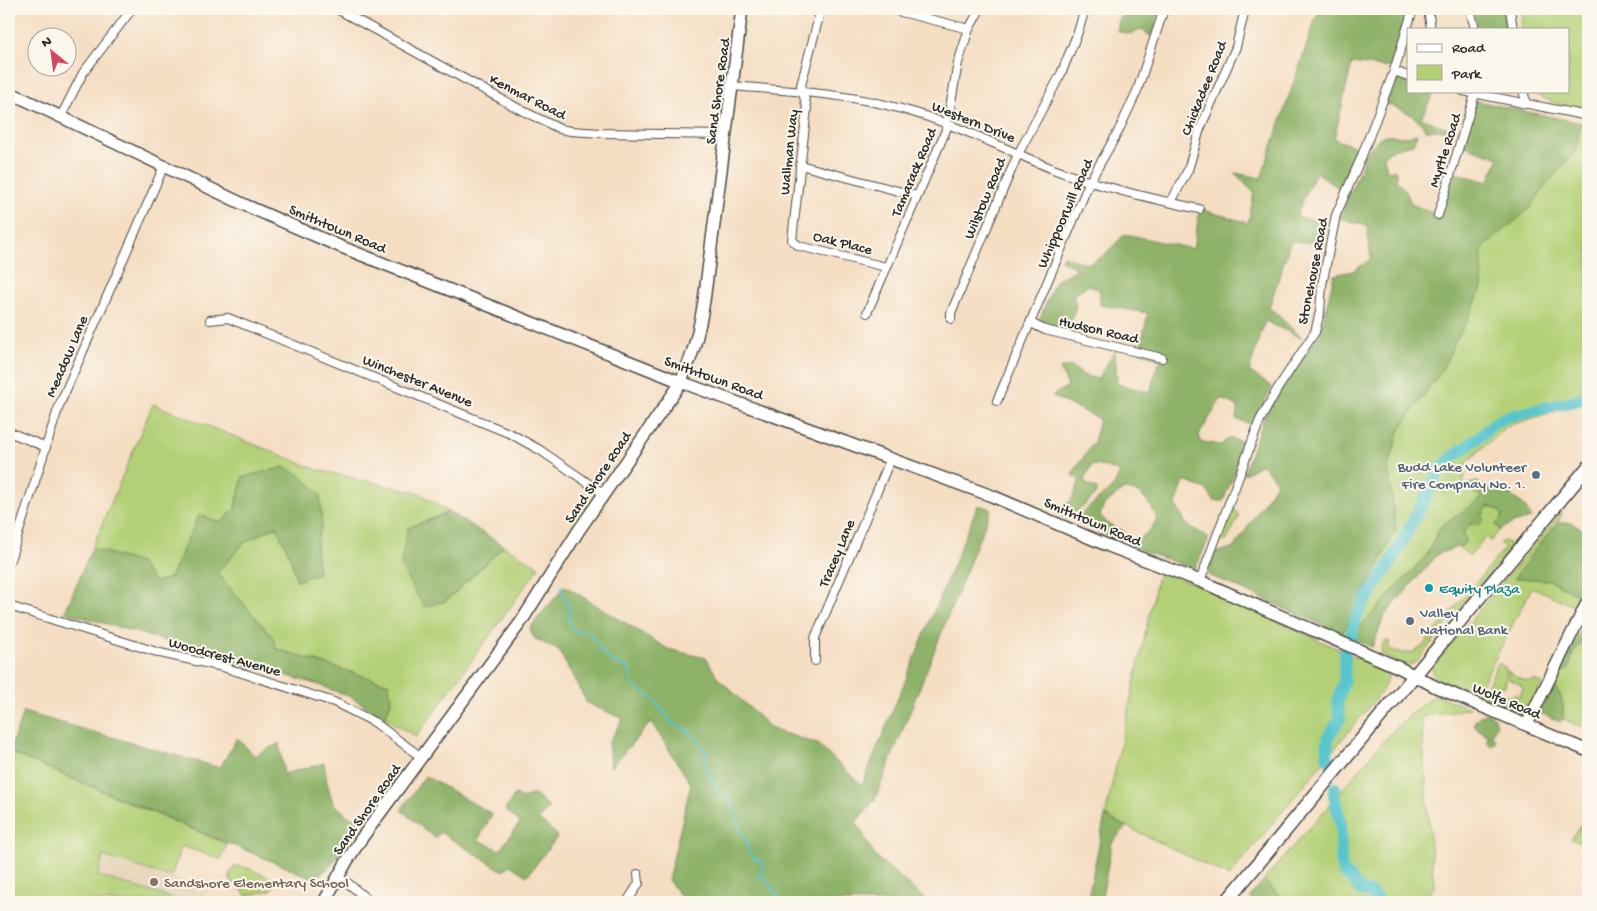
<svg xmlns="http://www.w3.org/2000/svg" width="1597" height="911" viewBox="0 0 1597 911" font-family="'Gochi Hand',sans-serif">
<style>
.built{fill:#e4d0b4}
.green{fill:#b3d076;stroke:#6f7e50}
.forest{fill:#8eb267;stroke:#5c6e49}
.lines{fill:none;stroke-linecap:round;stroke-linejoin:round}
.stream{stroke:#58c5cc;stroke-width:2}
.river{stroke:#58c5cc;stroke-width:12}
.street-casing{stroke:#494642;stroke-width:10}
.secondary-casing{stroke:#494642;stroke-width:14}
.primary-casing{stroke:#494642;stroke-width:15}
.street{stroke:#fff;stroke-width:8}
.secondary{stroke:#fff;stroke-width:11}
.primary{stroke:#fff;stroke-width:12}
.service-dot{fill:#5c6f8a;stroke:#fbf7ec;stroke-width:2}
.culture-dot{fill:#0f9aa8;stroke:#fbf7ec;stroke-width:2}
.education-dot{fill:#8d6e63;stroke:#fbf7ec;stroke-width:2}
.labels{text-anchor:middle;stroke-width:4;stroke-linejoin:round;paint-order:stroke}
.street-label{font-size:15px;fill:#2b2b2b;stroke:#fbf7ec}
.service-label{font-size:15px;fill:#4e5e75;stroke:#fbf7ec;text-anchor:end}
.culture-label{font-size:15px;fill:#0d838f;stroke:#fbf7ec;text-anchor:start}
.education-label{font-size:15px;fill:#785e54;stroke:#fbf7ec;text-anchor:start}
</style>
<rect width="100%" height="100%" fill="#fbf7ec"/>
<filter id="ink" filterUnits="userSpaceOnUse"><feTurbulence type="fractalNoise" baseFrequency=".02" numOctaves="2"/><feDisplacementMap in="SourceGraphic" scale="10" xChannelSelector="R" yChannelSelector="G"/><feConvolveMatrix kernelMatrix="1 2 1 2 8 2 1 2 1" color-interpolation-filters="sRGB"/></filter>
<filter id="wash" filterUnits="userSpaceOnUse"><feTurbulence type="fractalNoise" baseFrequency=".0096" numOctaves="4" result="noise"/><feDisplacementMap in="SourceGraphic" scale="20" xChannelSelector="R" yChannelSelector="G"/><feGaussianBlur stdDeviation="1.12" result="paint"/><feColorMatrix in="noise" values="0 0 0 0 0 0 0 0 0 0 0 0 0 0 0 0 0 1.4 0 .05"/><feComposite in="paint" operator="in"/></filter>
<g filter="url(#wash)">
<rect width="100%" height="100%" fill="#f5ddc2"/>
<path class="built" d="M103,856L208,888L205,902H177L178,901L98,876Z"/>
<g class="green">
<path d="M1523,9H1588V110L1584,111C1572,107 1541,101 1534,91H1568V29H1520Z"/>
<path d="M1581,123L1588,125V401L1507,426L1467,462L1463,485L1483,498L1441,526L1426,556L1356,631L1354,639L1342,634L1379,564L1396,529L1388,468L1400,429L1442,370L1455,341L1467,321L1482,288L1481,249L1529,209L1544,188L1575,151Z"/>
<path d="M153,404L318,470L419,493L449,512L408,528L446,601L504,546L539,567L416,737L385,718L391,702L389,684L277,649L217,573L244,543L277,526L290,556L297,581L318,573L316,543L322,525L243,477L235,509L221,522L199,515L170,578L154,582L140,563L92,548Z"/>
<path d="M1489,506L1499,510L1503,515L1501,519L1496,524L1500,530L1490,541L1485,537L1470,556L1458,547L1463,545C1463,536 1463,530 1470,524H1474Z"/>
<path d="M1233,507L1239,516L1227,540L1219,542L1218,540Z"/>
<path d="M1562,512L1558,523L1538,546L1549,580L1575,593L1581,573L1588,569V593L1580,609L1532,587L1479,690L1496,700L1498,697L1486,689L1498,663L1506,668L1507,679L1504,687L1500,686L1497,692L1511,698L1513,694L1520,696L1523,688L1521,685L1509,679L1508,671C1517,676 1525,685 1535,680L1542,684L1528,713L1522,716L1517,714L1437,679L1432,673L1434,672L1432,668L1435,663Z"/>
<path d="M1504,541L1509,543L1510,549L1415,663L1413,662V664C1403,668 1391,659 1382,654L1381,649L1383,643L1388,641L1390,642L1388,648C1403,654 1406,656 1421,648L1505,548L1500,543Z"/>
<path d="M1159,571L1200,586L1371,664L1389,675L1382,691L1229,876L1105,816Z"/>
<path d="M1588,629V721H1585L1581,727L1563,719V704L1553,685L1558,674L1569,669L1573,653L1586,637L1585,631Z"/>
<path d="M1435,695L1470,708L1421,717L1434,886L1424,902H1285L1264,880L1363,766C1383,739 1407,715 1435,695Z"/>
<path d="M9,752L227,844L221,859L181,846L171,877L103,856L98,876L178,900L177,902H9Z"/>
<path d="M1588,814V846L1571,839Z"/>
<path d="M235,866L248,868L273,879L274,886L271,890L246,896L242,890L230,880V873Z"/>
</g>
<g class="forest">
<path d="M1126,9H1160L1152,37L1140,29L1131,34L1117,31L1120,16L1130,12Z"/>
<path d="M1319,9H1410L1390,68L1352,63L1334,139L1362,149L1343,191L1316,172L1301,204L1297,217L1328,223L1323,243L1291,241L1269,307L1303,339L1265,321L1249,371L1272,387L1253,425L1236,419L1238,406L1221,399L1199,435L1201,442L1221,445L1229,438L1247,443L1223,501H1214L1206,489L1184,481L1176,505L1186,524L1209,538L1195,569L1131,547L1151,529L1157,519L1152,508L1140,493L1124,489L1104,505L1100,515L1107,523L1125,532L1120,541L1074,520L1114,486L1120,472L1107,467L1092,465L1084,480L1085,483L1098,490C1091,502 1078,511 1066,518L1053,511L1071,501L1080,480L1072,474L1094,442L1099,419L1052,396L1068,386L1060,369L1071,366L1083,375L1098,379L1115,350L1117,384L1150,392L1158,364L1162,361L1140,351L1148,313L1100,305V290L1088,285L1073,295L1076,306L1068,330L1043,325L1040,319L1055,281L1077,269L1061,260L1063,256L1087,264L1102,257L1125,234L1193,249L1200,209L1248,223L1254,193L1235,173L1261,178Z"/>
<path d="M1473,9H1506L1510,29H1478Z"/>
<path d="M1401,78L1408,80V91H1432L1433,95L1421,118L1438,125L1459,130H1426C1413,113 1404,110 1385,104L1397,79Z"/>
<path d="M1476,101L1581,123L1575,151L1544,188L1529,209L1482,249V287L1467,321L1455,341L1442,370L1400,429L1388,468L1396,529L1379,564L1342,634L1207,574L1215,553L1235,547L1277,482L1262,464L1243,475L1264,417L1287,379L1320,335L1334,275L1353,271L1371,259L1367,226L1340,218L1367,152L1379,138L1385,135L1406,137L1417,134L1413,144L1393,149L1384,156L1387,171L1395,170L1397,173L1396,180L1407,193L1411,204L1439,216L1455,173L1488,182L1499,158L1462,145Z"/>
<path d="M284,467L302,476L320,495L322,525L316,543L318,573L297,581L290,556L276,526L244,543L217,573L273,637L277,649L389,684L391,702L385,718L351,697L319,685L65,612L92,548L140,563L154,582L170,578L199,515L221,522L235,509L243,477Z"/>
<path d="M1477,482L1488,488L1497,486L1524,505L1531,518L1513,523L1500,530L1496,524L1501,519L1502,515L1499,510L1489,506L1483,514L1484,519L1480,524H1470L1463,533L1466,540L1463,545L1438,554L1385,615L1372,647L1354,639L1356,631L1426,556L1441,526L1483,498L1463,485Z"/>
<path d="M978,505L991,509L875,799L856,822L875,856L928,902H685L668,880L691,784L651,722L611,767L608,744L623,719L587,703L559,651L534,638L530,628L565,586L668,649L706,658L718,678L772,729L817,744L862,785Z"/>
<path d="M449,512L504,546L446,601L424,607L400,566L408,528Z"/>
<path d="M1558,523H1572L1588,534V569L1581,573L1575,593L1549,580L1514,578L1538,546Z"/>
<path d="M1588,616V629L1585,631L1586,637L1573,653L1569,669L1558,674Z"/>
<path d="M1553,685C1564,697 1563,704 1563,719L1560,722L1539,712Z"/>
<path d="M23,712L220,768L237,738L255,756L279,743L284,774L324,763L327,783L333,803L349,817L361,818C349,837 334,872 312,878L9,752Z"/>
<path d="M1487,713L1494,717L1497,724L1492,734L1496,742L1491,746L1487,742L1488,736L1474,726C1475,718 1479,716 1487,713Z"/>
<path d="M425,776L492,814L478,840L500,850L520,822L505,810L516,793L521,799L534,794L549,807L538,819L558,836L527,876L510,865L503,871L440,832L435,838L401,810Z"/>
<path d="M1105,816L1126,827L1112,843L1101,902H1087Z"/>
<path d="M1264,880L1285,902H1251L1250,897Z"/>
</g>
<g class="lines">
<path class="stream" d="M562,586V595L570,609L568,619L575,632C591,628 594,639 600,650C604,655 609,657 612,662L630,668L632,685L651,697L670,719V723L689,731L707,752L703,758L711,780L716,785L715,790L719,795L730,799L740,824L739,830C747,839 748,838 748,851L755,859L761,860L764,865L762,870L759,874L760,878L766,879L781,902"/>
<g class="river">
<path d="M1350,640L1355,621L1362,606L1392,561L1440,470L1450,459L1483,434L1494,423L1506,417L1582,399L1588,394"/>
<path d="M1330,761L1327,756L1328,737L1340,719L1337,702L1344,681L1345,651"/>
<path d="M1335,788L1334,796L1341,824V865L1344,873L1352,879L1358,888L1363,891L1373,894L1379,902"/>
</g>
</g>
</g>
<g filter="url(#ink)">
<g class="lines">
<g class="street-casing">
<g id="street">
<path d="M337,9L521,110L560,129L571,131L600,133L726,135"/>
<path d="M821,9L801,85L807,108L792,240L799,246L886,267"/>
<path d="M889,9L969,29"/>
<path d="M1428,9L1431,29"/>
<path d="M1470,9L1475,29"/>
<path d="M1510,9L1513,29"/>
<path d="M1394,71L1408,76"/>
<path d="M733,86C788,91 844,93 898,108C952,122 1002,148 1053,169C1100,187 1150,198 1199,209"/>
<path d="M1463,91L1588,116"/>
<path d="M1523,91L1525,98L1524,104"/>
<path d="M61,116L83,73L132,9"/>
<path d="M800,165L917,196"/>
<path d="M1171,202L1188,170L1200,129L1236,47L1245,9"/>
<path d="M1438,215L1475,94"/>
<path d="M867,313L946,130L958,63L969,29L980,9"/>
<path d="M951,319V313L1018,154L1061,74L1078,32L1085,9"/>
<path d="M210,320L228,318L511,434L540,450L604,494"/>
<path d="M1031,323L1045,330L1162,358"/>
<path d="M997,401L1090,181L1118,132L1137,91L1164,9"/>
<path d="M9,432L46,447"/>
<path d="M9,563L59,406L164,166"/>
<path d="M1200,581L1260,420L1278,388L1315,332L1320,312L1322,285L1336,215L1361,158L1394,71L1413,9"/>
<path d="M9,606L160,653L223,667L334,702L374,722L421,757"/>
<path d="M815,661V638L891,458"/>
<path d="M337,878L348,883L370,902"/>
<path d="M627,902L639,883L638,874"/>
</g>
</g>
<g class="secondary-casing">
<g id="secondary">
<path d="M9,92L247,206L339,246L681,382L992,496L1109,546L1200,581L1400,668L1436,687L1588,751"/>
<path d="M1527,724L1588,601"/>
<path d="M324,902L347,861L361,839L521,622L579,530L676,390C692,362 699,332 704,301L742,9"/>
</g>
</g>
<g class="primary-casing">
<path id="primary" d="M1226,902L1588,467"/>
</g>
<use href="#street" class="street"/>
<use href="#secondary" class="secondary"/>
<use href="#primary" class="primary"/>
</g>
</g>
<g class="service-dot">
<circle cx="1536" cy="475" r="5"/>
<circle cx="1410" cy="621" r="5"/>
</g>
<circle class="culture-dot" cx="1429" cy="588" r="5"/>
<circle class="education-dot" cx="154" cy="882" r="5"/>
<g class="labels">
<g class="street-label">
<text transform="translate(1203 88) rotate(-68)" y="5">Chickadee Road</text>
<text transform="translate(717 91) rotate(-82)" y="5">Sand Shore Road</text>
<text transform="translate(528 96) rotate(27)" y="5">Kenmar Road</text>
<text transform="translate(974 121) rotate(22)" y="5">Western Drive</text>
<text transform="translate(1444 150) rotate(-72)" y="5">Myrtle Road</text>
<text transform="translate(788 152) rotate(-84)" y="5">Wallman Way</text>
<text transform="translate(913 172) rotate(-67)" y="5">Tamarack Road</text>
<text transform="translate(984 198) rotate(-67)" y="5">Wilstow Road</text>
<text transform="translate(1064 213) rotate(-66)" y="5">Whippoorwill Road</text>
<text transform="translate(338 228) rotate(23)" y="5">Smithtown Road</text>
<text transform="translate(843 242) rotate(14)" y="5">Oak Place</text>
<text transform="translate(1312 271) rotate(-79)" y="5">Stonehouse Road</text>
<text transform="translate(1099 329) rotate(13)" y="5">Hudson Road</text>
<text transform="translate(66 356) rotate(-67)" y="5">Meadow Lane</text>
<text transform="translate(714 377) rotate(20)" y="5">Smithtown Road</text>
<text transform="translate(418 380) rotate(22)" y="5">Winchester Avenue</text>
<text transform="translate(597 477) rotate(-56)" y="5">Sand Shore Road</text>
<text transform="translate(1093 521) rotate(23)" y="5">Smithtown Road</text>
<text transform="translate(836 553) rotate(-67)" y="5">Tracey Lane</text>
<text transform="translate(225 656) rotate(15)" y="5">Woodcrest Avenue</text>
<text transform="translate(1507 700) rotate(23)" y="5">Wolfe Road</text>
<text transform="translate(366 809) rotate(-55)" y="5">Sand Shore Road</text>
</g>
<g class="service-label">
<text x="1526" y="471">Budd Lake Volunteer<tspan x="1526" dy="17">Fire Compnay No. 1.</tspan></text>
<text x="1420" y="617" text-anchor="start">Valley<tspan x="1420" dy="17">National Bank</tspan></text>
</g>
<g class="culture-label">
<text x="1439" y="593">Equity Plaza</text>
</g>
<g class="education-label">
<text x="164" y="887">Sandshore Elementary School</text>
</g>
</g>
<rect width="1597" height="911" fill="none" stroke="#fbf7ec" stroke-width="30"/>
<rect x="1407" y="28" width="162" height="65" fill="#fbf7ec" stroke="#a8a59f"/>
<rect x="1417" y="44" width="25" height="8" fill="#ffffff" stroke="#a8a59f"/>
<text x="1452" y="52" font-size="15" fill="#2b2b2b">Road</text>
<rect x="1417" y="65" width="25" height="15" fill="#b3d076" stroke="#a8a59f"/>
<text x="1452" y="78" font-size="15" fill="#2b2b2b">Park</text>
<g transform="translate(52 52) rotate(331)"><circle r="24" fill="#fbf7ec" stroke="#a8a59f"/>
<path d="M0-4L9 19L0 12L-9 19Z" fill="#d1495b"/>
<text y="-8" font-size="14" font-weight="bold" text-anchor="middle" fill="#2b2b2b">N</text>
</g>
</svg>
